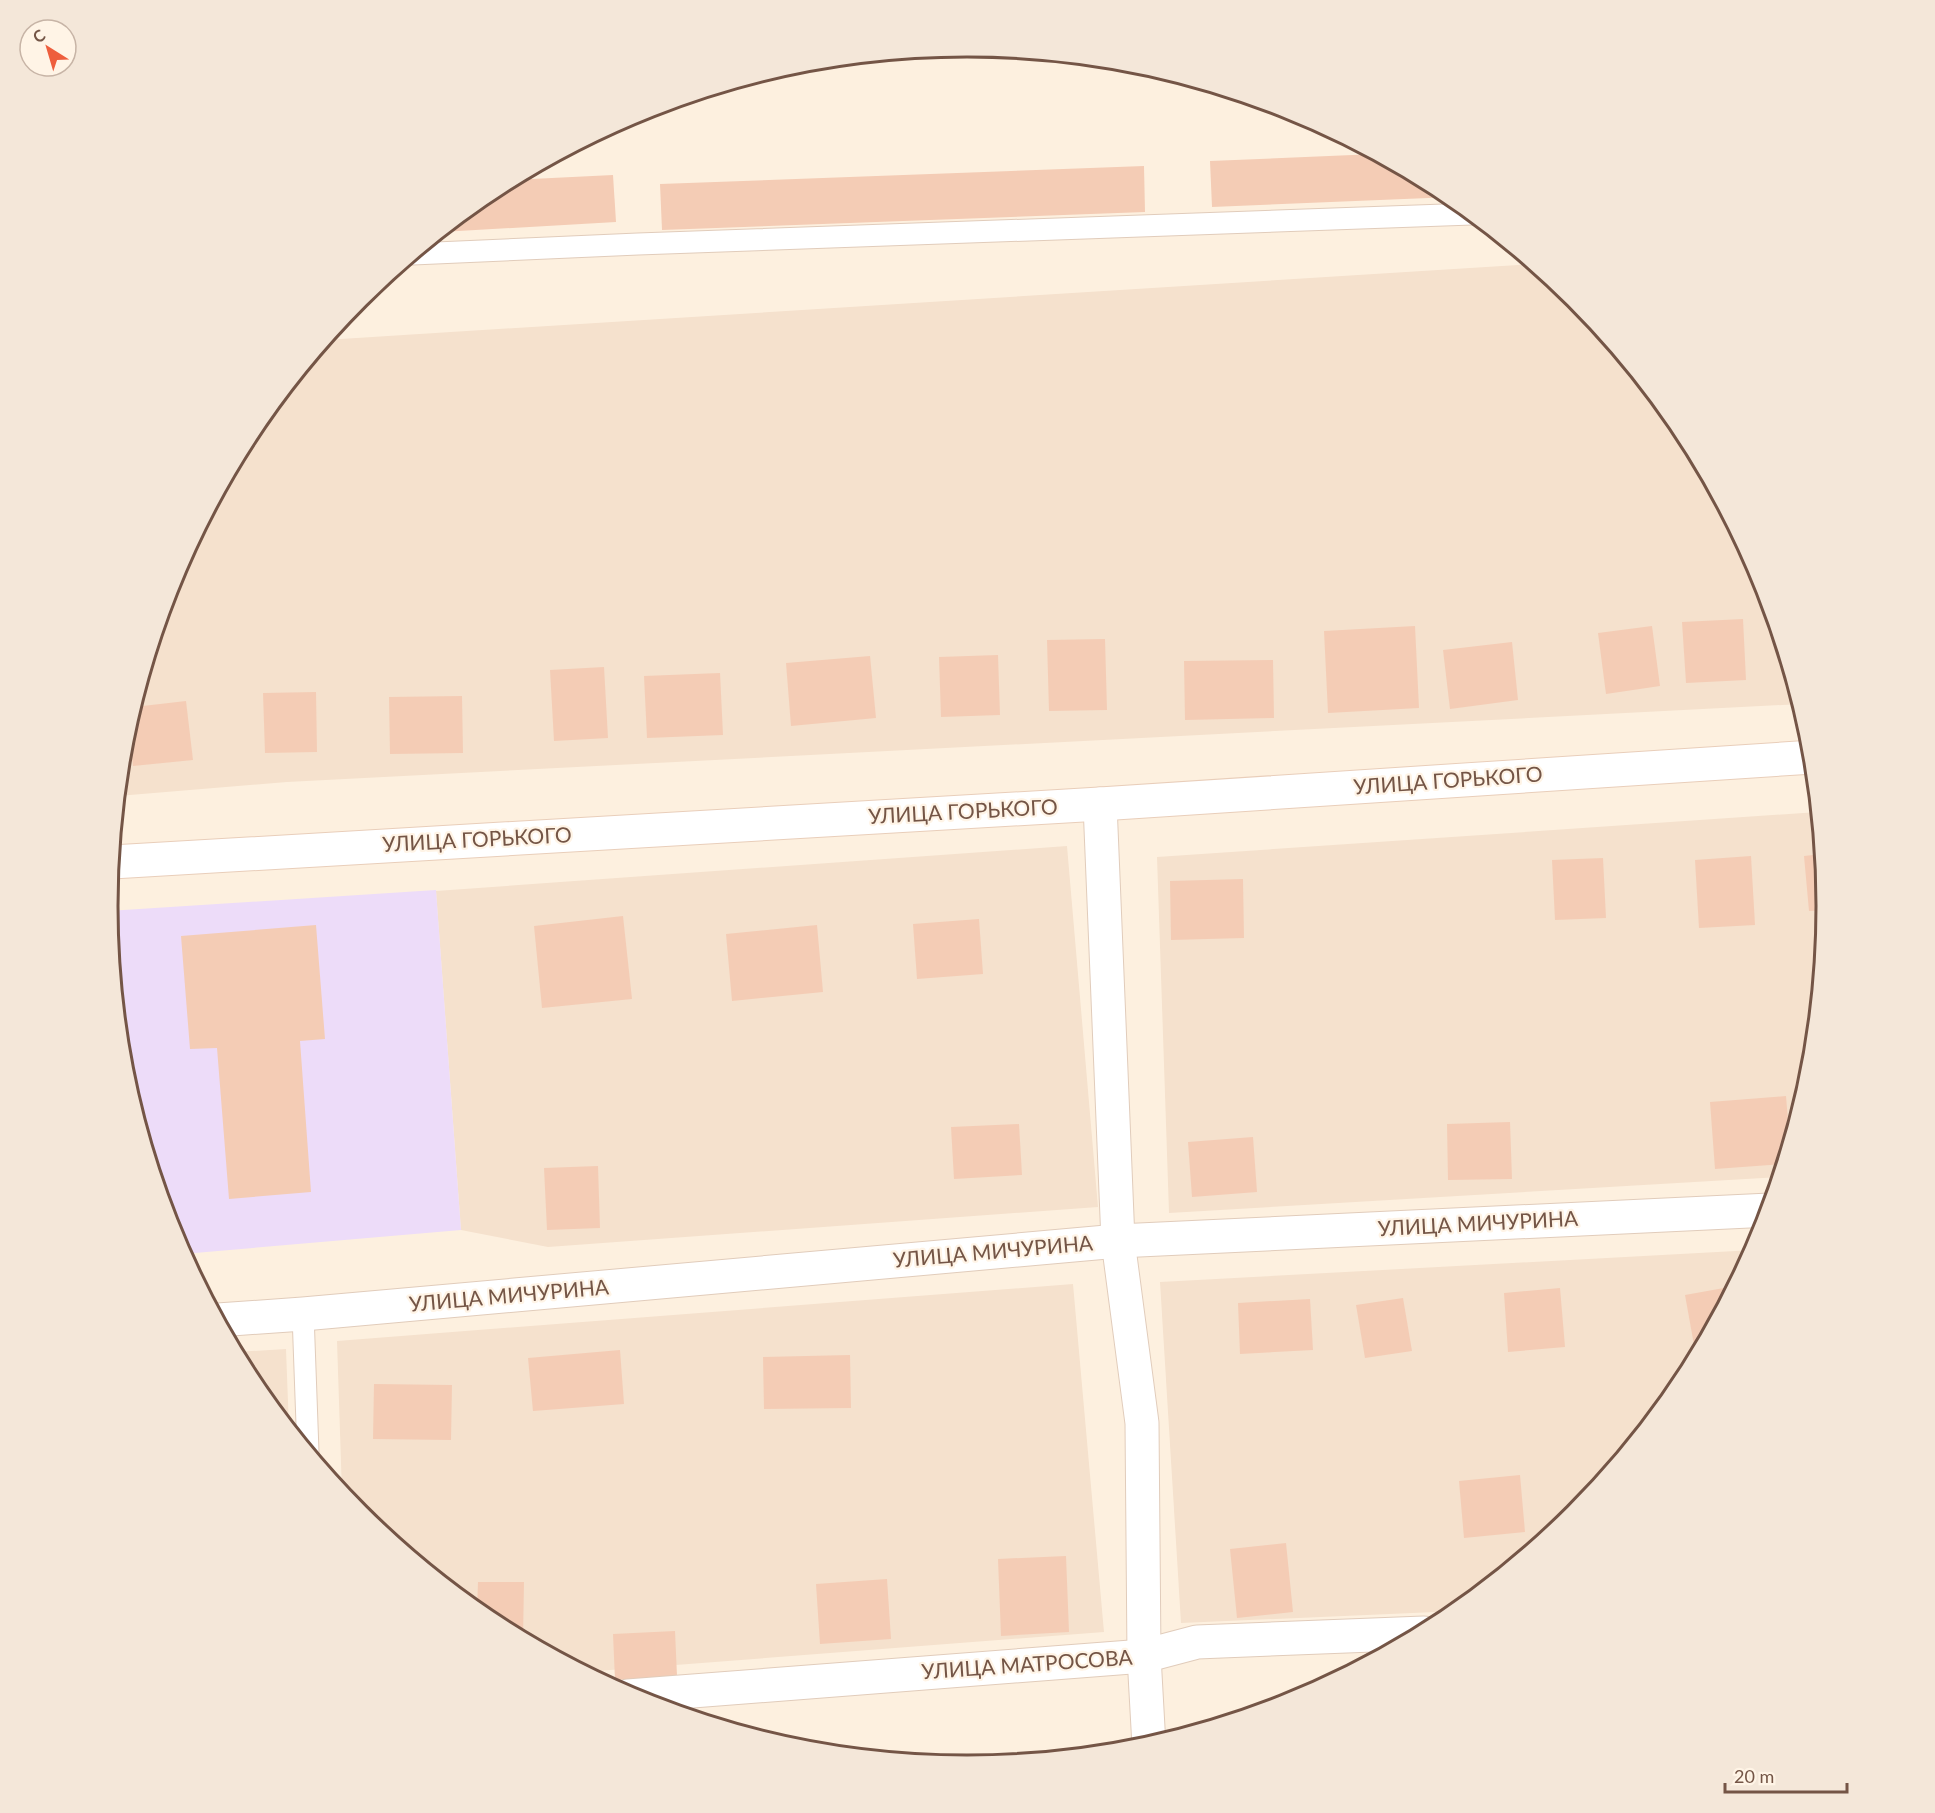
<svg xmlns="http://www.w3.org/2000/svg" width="1935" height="1813" viewBox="0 0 1935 1813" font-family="Lato,sans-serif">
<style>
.residential{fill:#f5e1cd}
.education{fill:#eddcf9}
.building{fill:#f4ccb5}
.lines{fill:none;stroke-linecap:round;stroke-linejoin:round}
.lane-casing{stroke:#e1ccbb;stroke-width:23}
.street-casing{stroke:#e1ccbb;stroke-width:35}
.secondary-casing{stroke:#e9ceba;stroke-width:35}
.lane{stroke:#fff;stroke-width:21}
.street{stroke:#fff;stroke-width:33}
.secondary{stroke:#fff;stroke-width:33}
.labels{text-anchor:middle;stroke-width:4.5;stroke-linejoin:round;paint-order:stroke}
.street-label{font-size:21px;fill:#745546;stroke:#fff4e6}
.rim{fill:none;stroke:#745546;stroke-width:3}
</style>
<rect width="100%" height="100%" fill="#fdf0df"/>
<g class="residential">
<path d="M1534,264L1576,299L1683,429L1762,578L1801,704L287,782L118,796L124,738L173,577L253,428L325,340Z"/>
<path d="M1818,812L1827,907L1811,1075L1780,1177L1169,1213L1157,857Z"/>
<path d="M1067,846L1098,1207L548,1247L461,1230L436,891Z"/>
<path d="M1754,1250L1682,1385L1575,1515L1458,1611L1181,1623L1160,1282Z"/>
<path d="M1073,1284L1104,1632L584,1672L489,1621L359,1514L342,1493L337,1341Z"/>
<path d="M286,1349L289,1429L252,1384L235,1352Z"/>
</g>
<path class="education" d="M436,890L461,1230L183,1254L173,1235L124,1074L108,911Z"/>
<g class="building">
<path d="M1376,154L1446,192L1453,197L1212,207L1210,161Z"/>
<path d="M1144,166L1145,212L662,230L660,184Z"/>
<path d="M613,175L616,222L441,232L490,191L511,180Z"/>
<path d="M1743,619L1746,680L1686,683L1682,622Z"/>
<path d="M1415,626L1419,708L1328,713L1324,631Z"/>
<path d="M1652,626L1660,686L1606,694L1598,633Z"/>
<path d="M1105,639L1107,710L1049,711L1047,640Z"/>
<path d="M1512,642L1518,700L1450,709L1443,650Z"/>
<path d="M998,655L1000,715L941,717L939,657Z"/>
<path d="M870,656L876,718L791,726L786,663Z"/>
<path d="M1273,660L1274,718L1185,720L1184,661Z"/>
<path d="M604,667L608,738L554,741L550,670Z"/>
<path d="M720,673L723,735L647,738L644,676Z"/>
<path d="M316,692L317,752L265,753L263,693Z"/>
<path d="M462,696L463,753L390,754L389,697Z"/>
<path d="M186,701L193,760L133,766L128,725L134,707Z"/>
<path d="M1822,854L1827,910L1809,911L1804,856Z"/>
<path d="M1751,856L1755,925L1699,928L1695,860Z"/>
<path d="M1603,858L1606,918L1555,920L1552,860Z"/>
<path d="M1243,879L1244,938L1171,940L1170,881Z"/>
<path d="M623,916L632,999L542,1008L534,926Z"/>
<path d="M979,919L983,974L917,979L913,924Z"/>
<path d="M316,925L325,1039L300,1041L311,1192L229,1199L217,1048L190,1049L181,936Z"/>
<path d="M817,925L823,992L732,1001L726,934Z"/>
<path d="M1786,1096L1790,1145L1784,1164L1715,1169L1710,1102Z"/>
<path d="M1510,1122L1512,1179L1448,1180L1447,1124Z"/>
<path d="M1019,1124L1022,1175L954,1179L951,1127Z"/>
<path d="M1253,1137L1257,1192L1192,1197L1188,1142Z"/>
<path d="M598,1166L600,1228L547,1230L544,1168Z"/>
<path d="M1735,1286L1698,1356H1696L1685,1295Z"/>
<path d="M1560,1288L1565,1347L1508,1352L1504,1293Z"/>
<path d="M1403,1298L1412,1351L1365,1358L1356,1305Z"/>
<path d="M1310,1299L1313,1350L1240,1354L1238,1303Z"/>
<path d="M620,1350L624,1404L533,1411L528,1358Z"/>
<path d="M850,1355L851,1408L764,1409L763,1357Z"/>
<path d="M374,1384L452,1385L451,1440L373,1439Z"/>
<path d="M1520,1475L1525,1532L1464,1538L1459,1481Z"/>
<path d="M1286,1543L1293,1612L1237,1618L1230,1549Z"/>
<path d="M1066,1556L1069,1632L1001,1636L998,1559Z"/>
<path d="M887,1579L891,1639L820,1644L816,1584Z"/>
<path d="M478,1582H524L523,1638L489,1621L477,1611Z"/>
<path d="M675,1631L677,1676L615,1680L613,1634Z"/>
</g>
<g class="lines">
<g class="lane-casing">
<g id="lane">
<path d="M413,254L638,244L1472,214"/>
<path d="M303,1314L308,1452"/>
</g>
</g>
<g class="street-casing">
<g id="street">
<path d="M1100,804L1118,1241L1142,1423L1144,1656L1149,1746"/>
<path d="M218,1320L303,1314L1118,1241L1770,1210"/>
<path d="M628,1696L1144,1656L1197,1642L1424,1633"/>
</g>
</g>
<g class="secondary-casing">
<path id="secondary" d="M112,862L1100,804L1813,757"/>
</g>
<use href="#lane" class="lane"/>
<use href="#street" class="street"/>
<use href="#secondary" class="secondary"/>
</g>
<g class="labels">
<g class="street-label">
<text transform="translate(1448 781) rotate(-4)" y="7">УЛИЦА ГОРЬКОГО</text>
<text transform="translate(963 812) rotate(-3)" y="7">УЛИЦА ГОРЬКОГО</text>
<text transform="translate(477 840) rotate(-3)" y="7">УЛИЦА ГОРЬКОГО</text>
<text transform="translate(1478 1224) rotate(-3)" y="7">УЛИЦА МИЧУРИНА</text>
<text transform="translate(993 1252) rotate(-5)" y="7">УЛИЦА МИЧУРИНА</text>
<text transform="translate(509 1296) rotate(-5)" y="7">УЛИЦА МИЧУРИНА</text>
<text transform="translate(1027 1665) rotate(-4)" y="7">УЛИЦА МАТРОСОВА</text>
</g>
</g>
<path d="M0 0H1935V1813H0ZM118 906a849 849 0 1 1 1698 0a849 849 0 1 1-1698 0Z" fill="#f4e7d9" fill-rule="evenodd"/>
<path class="rim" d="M118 906a849 849 0 1 1 1698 0a849 849 0 1 1-1698 0Z"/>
<g transform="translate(48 48) rotate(323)"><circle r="28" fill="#fff4e6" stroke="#c7b4a6" stroke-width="1.5"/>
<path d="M0-4.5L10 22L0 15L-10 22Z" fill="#ee5e3d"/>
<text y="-9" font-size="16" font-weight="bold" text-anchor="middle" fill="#745546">С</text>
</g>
<path d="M1725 1783v9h122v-9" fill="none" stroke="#745546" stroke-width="3"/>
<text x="1734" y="1783" font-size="18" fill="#745546" stroke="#fff4e6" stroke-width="4.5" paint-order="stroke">20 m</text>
</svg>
